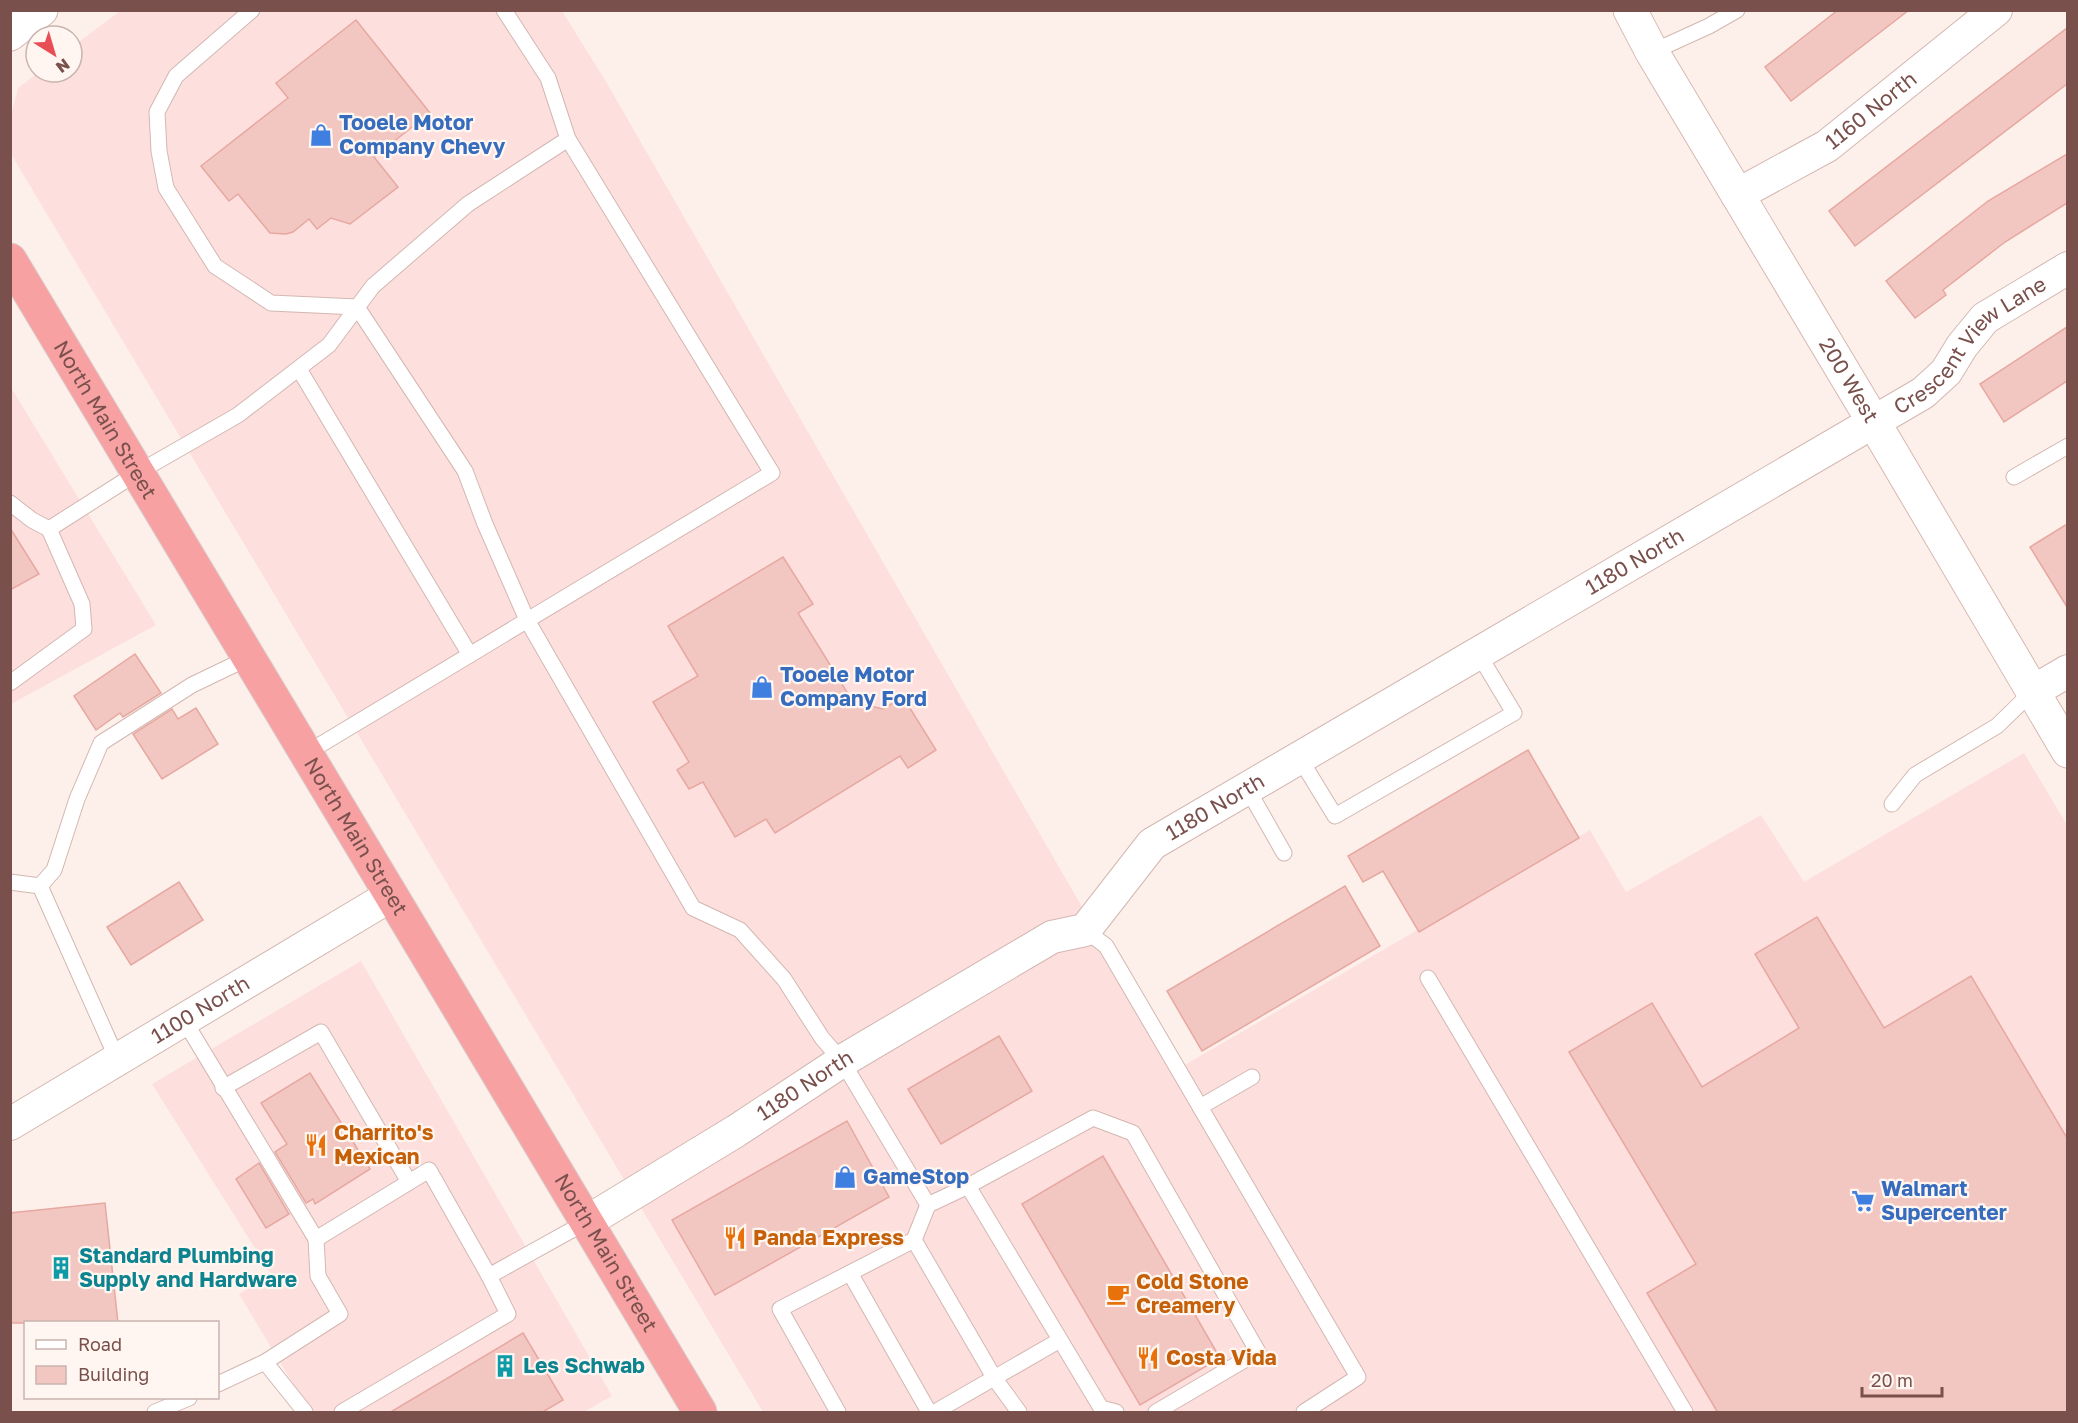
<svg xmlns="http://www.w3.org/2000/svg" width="2078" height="1423" viewBox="0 0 2078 1423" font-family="'Golos Text',sans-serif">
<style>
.commercial{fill:#fddfde}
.building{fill:#f3c7c1;stroke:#e6a8a1;stroke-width:1.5}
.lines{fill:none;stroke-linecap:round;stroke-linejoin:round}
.lane-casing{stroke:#d3b7b1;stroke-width:17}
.street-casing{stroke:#d3b7b1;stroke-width:34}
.secondary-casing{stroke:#d8b7b1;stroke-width:35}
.highway-casing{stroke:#d9cecd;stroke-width:35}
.lane{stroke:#fff;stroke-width:15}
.street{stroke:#fff;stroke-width:32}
.secondary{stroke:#fff;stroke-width:33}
.highway{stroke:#f7a1a2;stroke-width:33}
.labels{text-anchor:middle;stroke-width:4.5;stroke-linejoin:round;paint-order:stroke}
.street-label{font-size:21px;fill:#79504c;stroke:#fff6f1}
.shop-label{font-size:21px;font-weight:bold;fill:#366cbe;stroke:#fff6f1;text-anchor:start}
.food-label{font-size:21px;font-weight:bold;fill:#c56008;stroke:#fff6f1;text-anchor:start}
.culture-label{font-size:21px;font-weight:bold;fill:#0d838f;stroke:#fff6f1;text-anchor:start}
</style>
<rect width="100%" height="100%" fill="#fdf0ea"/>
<g class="commercial">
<path d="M120,11H562L605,80L1176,1070L1590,830L1626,892L1761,815L1804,882L2024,753L2067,825V1412H763L11,154V116L18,88L39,72H72V47Z"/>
<path d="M10,386L156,625L11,704H10Z"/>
<path d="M361,961L612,1396L584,1412H310L239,1294L271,1274L152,1084Z"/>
</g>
<g class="building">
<path d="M1838,10H1909L1791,101L1765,67Z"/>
<path d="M356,20L430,113L374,157L398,187L350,224L331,218L317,229L309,219L293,232L286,234L270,233L238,194L229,201L201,166L288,98L276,83Z"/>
<path d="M2067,28V84L1855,246L1829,211Z"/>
<path d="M2067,154V203L2005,242L1943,290L1946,295L1915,318L1886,281L1988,201Z"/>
<path d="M2067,327V381L2004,422L1980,384Z"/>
<path d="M2067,524V607L2030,547Z"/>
<path d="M10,528L39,574L10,590Z"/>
<path d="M783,557L813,604L798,613L853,702L883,709L903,697L936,750L908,768L900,756L775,833L766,819L735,837L703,782L689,789L677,770L689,762L653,702L698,676L668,626Z"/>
<path d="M135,654L161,693L123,717L120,713L96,730L74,696Z"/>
<path d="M196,708L218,744L162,779L133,734L172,709L178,719Z"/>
<path d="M1528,750L1579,838L1419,932L1383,871L1363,882L1348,856Z"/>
<path d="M179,882L203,920L131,965L107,927Z"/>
<path d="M1345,886L1380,946L1202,1051L1167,991Z"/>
<path d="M1817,917L1884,1028L1971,976L2067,1138V1413H1718L1647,1293L1696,1264L1569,1052L1652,1003L1702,1087L1799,1028L1755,954Z"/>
<path d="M999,1036L1032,1091L941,1144L908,1089Z"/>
<path d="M310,1073L370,1169L315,1204L313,1199L306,1203L275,1152L287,1144L261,1103Z"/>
<path d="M847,1121L889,1197L715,1295L672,1220Z"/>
<path d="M1103,1156L1220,1358L1140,1405L1022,1204Z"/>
<path d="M259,1163L289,1214L266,1228L236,1179Z"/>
<path d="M105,1203L118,1323H10V1213Z"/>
<path d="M523,1333L563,1400L541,1413H389Z"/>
</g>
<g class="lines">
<g class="lane-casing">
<g id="lane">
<path d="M252,10L176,76L157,112L159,151L166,188L215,266L271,303L357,307L465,471L485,524L527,620L693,908L740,930L784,979L822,1038L842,1061L928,1205"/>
<path d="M504,10L548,78L568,139"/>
<path d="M1652,52L1709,26L1737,10"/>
<path d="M299,369L470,655"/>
<path d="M2014,477L2068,446"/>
<path d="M10,503L32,520L49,529L137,473L238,415L329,345L373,286L468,204L568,139L772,473L305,754"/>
<path d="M10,683L84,629L82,604L49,529"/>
<path d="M1299,757L1335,816L1514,713L1478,653"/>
<path d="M1247,788L1284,853"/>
<path d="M1892,804L1915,775L1997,726L2032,692"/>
<path d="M10,882L40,886"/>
<path d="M1085,930L1106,946L1358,1377L1304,1412"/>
<path d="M1428,978L1685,1412"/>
<path d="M184,1020L316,1239"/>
<path d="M118,1061L40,886L54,870L77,799L101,743L192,685L248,658"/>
<path d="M223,1088L321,1032L409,1182"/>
<path d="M1200,1107L1252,1077"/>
<path d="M968,1186L1101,1408L1116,1412"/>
<path d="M850,1273L929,1412"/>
<path d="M265,1362L305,1412"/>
<path d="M218,1384L265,1362L340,1314L318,1276L316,1239L429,1170L489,1276L588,1221"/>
<path d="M155,1412L189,1398"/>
<path d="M342,1412L508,1314L489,1276"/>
<path d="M838,1412L780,1309L914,1240"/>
<path d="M935,1412L1060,1340"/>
<path d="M1019,1412L995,1379L914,1240L928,1205L968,1186L1093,1118L1133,1133L1258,1352L1156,1412"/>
</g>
</g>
<g class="street-casing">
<g id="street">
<path id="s1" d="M1737,195L1827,146L1996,10"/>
<path d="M2032,692L2068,671"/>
<path id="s2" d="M10,1124L390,896"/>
<path id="s3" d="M588,1221L736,1131L842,1061L1052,937L1085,930L1152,844L1923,393L1946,372L1962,346L1985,318L2068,268"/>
</g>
</g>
<g class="secondary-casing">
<g id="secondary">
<path id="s4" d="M1630,10L1652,52L1873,421L2068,751"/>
<path d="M10,34L41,10"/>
</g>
</g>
<g class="highway-casing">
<g id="highway">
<path id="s5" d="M10,260C238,646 473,1026 700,1412"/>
</g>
</g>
<use href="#lane" class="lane"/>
<use href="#street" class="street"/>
<use href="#secondary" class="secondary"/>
<use href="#highway" class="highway"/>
</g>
<defs>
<g id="shop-bare" transform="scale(1.8)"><path d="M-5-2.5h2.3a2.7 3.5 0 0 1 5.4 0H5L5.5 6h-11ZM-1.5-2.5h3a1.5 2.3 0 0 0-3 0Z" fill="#3f7fe0" stroke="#fff6f1" stroke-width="2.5" paint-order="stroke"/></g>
<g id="restaurant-bare" transform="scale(1.8)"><path d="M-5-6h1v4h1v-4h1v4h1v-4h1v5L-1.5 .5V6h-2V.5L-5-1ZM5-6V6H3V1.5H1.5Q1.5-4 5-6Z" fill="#e8710a" stroke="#fff6f1" stroke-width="2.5" paint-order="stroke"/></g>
<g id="supermarket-bare" transform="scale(1.8)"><path d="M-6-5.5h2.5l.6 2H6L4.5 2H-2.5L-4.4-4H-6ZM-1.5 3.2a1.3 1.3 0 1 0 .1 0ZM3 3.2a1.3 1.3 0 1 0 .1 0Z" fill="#3f7fe0" stroke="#fff6f1" stroke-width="2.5" paint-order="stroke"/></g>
<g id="building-bare" transform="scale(1.8)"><path d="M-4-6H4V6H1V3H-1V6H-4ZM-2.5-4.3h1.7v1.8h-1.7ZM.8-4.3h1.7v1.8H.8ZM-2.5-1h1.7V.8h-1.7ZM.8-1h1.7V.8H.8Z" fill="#0f9aa8" stroke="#fff6f1" stroke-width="2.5" paint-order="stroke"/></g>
<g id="cafe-bare" transform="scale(1.8)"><path d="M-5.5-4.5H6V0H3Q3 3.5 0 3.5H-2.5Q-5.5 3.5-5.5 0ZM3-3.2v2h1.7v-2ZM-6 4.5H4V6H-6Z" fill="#e8710a" stroke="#fff6f1" stroke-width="2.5" paint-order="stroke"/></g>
</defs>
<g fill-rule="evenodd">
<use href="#shop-bare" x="321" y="135"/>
<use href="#shop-bare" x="762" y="687"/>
<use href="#restaurant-bare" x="316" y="1145"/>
<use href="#shop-bare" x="845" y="1177"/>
<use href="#supermarket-bare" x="1863" y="1201"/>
<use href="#restaurant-bare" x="735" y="1238"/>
<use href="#building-bare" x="61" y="1268"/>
<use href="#cafe-bare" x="1118" y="1294"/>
<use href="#restaurant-bare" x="1148" y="1358"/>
<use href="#building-bare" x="505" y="1366"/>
</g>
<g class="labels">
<g class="street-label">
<text dy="7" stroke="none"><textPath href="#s1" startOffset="159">1160 North</textPath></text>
<text dy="7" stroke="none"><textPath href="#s3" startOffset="1648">Crescent View Lane</textPath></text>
<text dy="7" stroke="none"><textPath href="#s4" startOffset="430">200 West</textPath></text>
<text dy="7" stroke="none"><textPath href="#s5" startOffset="186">North Main Street</textPath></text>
<text dy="7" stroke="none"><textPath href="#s3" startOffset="1246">1180 North</textPath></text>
<text dy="7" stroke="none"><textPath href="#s3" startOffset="760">1180 North</textPath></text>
<text dy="7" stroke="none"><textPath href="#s5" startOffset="672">North Main Street</textPath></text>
<text dy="7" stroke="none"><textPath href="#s2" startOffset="222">1100 North</textPath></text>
<text dy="7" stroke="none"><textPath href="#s3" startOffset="256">1180 North</textPath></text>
<text dy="7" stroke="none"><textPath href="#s5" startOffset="1158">North Main Street</textPath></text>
</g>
<g class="shop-label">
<text x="339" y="130">Tooele Motor<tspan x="339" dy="24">Company Chevy</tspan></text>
<text x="780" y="682">Tooele Motor<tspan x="780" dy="24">Company Ford</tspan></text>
<text x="863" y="1184">GameStop</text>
<text x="1881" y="1196">Walmart<tspan x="1881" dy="24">Supercenter</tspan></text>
</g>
<g class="food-label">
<text x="334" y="1140">Charrito's<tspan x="334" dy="24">Mexican</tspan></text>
<text x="753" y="1245">Panda Express</text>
<text x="1136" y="1289">Cold Stone<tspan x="1136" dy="24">Creamery</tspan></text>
<text x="1166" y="1365">Costa Vida</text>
</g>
<g class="culture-label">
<text x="79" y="1263">Standard Plumbing<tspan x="79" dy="24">Supply and Hardware</tspan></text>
<text x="523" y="1373">Les Schwab</text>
</g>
</g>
<rect width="2078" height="1423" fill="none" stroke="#79504c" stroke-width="24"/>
<rect x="24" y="1321" width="195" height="78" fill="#fff6f1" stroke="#c9b4af" stroke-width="1.5"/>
<rect x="36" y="1340" width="30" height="9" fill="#ffffff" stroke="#c9b4af" stroke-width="1.5"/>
<text x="78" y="1351" font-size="18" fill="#79504c">Road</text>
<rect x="36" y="1366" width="30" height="18" fill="#f3c7c1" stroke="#c9b4af" stroke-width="1.5"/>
<text x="78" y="1381" font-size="18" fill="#79504c">Building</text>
<g transform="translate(54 54) rotate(143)"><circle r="28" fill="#fff6f1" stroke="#c9b4af" stroke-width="1.5"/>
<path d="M0-4.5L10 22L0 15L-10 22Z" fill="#e74e56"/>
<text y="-9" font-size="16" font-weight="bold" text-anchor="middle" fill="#79504c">N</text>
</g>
<path d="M1862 1387v9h80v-9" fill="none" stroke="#79504c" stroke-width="3"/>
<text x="1871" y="1387" font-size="18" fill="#79504c" stroke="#fff6f1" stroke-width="4.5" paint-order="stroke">20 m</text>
</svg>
